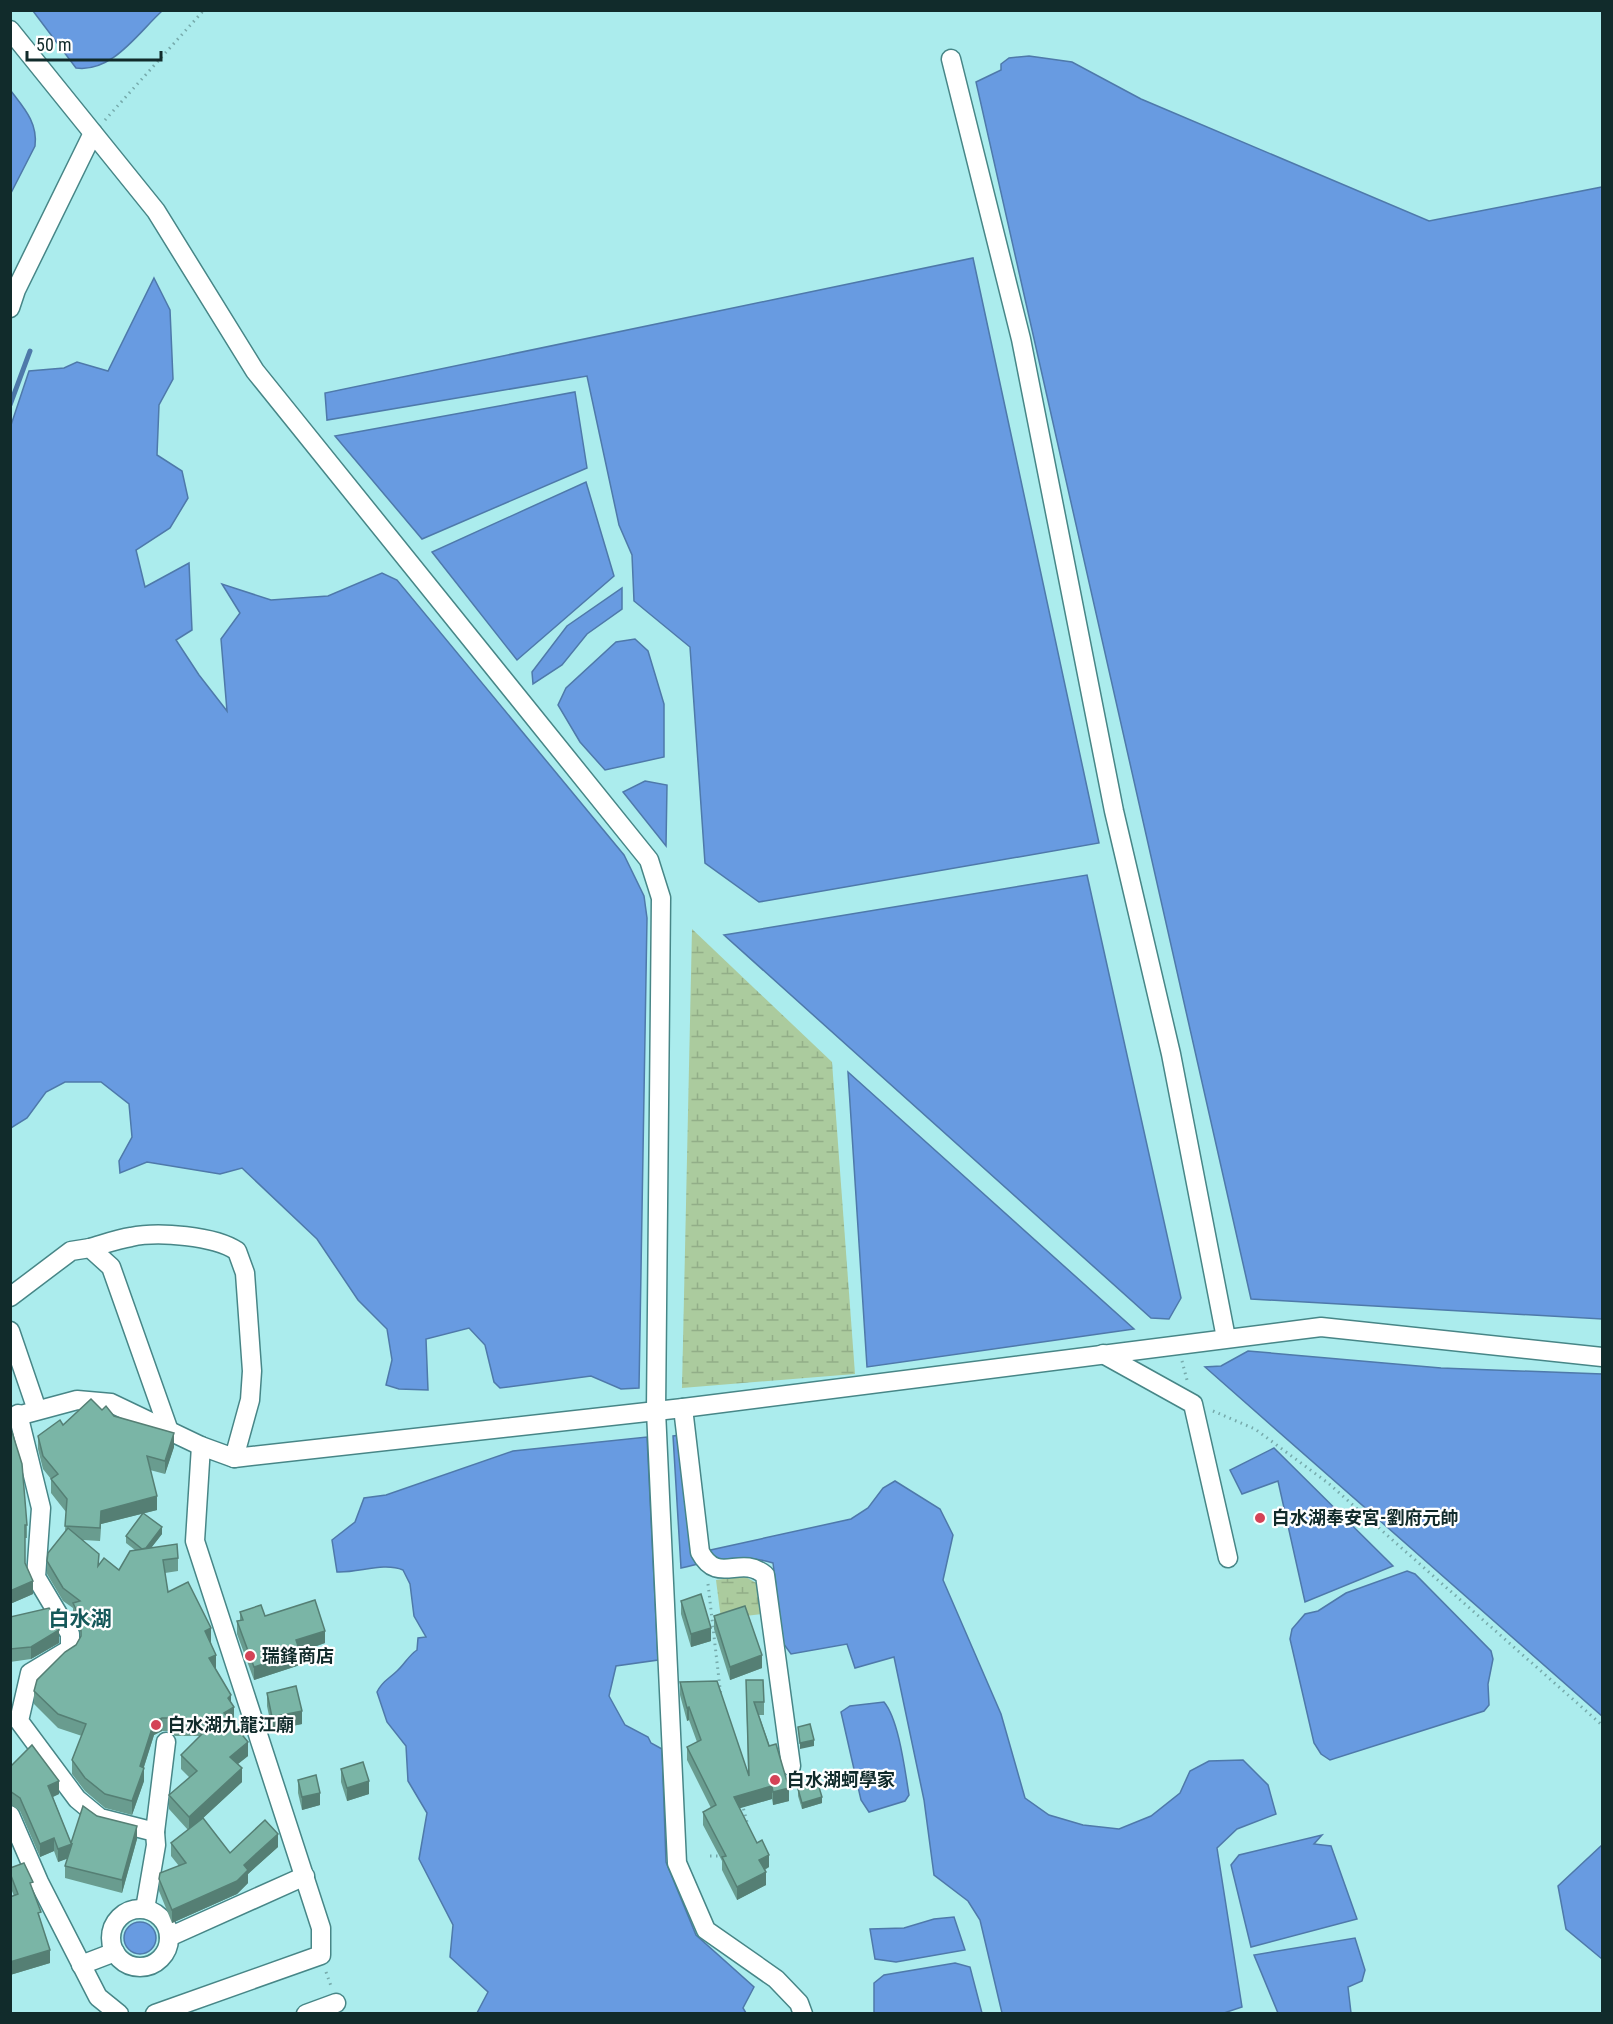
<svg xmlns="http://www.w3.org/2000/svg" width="1613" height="2024" viewBox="0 0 1613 2024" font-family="'Roboto Condensed','Noto Sans TC',sans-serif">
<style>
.wetland{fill:url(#wetland-marsh)}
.water{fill:#689be1;stroke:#4e79aa;stroke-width:1.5}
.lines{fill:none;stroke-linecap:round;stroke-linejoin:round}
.stream{stroke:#4e79aa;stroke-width:5}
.minor-casing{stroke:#478687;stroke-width:21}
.path{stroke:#76aaab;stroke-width:3;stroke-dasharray:1.5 4.5;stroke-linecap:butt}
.minor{stroke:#fff;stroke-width:18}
.wall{fill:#699c8f}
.shaded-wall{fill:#557f74}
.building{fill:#7ab5a6;stroke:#557f74;stroke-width:1.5}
.poi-dot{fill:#d44357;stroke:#fff;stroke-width:2}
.labels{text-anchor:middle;stroke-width:4.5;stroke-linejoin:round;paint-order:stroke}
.poi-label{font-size:18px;font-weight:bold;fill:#112b2b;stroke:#fff;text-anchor:start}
.quarter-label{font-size:21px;font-weight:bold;fill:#145859;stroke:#fff}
</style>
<defs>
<pattern id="wetland-marsh" width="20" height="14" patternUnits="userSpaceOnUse" patternTransform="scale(1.5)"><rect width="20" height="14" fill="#abcb9e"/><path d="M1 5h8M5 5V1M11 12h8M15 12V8" fill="none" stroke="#92ae88"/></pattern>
</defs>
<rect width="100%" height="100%" fill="#abeced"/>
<g class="wetland">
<path d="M692,929L832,1062L855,1374L682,1388Z"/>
<path d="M744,1576L758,1584L762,1614L721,1619L716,1580Z"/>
</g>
<g class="water">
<path d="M33,11H162C138,33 112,73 76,68Z"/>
<path d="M1029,56L1072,62L1141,99L1429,221L1602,187V1319L1251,1299L976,82L1001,70V64L1009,58Z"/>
<path d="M11,91C24,108 38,123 35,146L11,193Z"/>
<path d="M973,258L1099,843L759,902L705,863L690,647L634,601L632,555L619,525L587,376L327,420L325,393Z"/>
<path d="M154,278L170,310L173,379L159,405L157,455L182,471L188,498L170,528L136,550L145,587L189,563L192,630L176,640L199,675L227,711L221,639L240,613L222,584L271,600L328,596L382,573L397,580L624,855L644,896L647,918L639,1388L621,1389L591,1376L500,1388L494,1382L485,1345L469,1328L426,1339L428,1390L399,1389L386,1385L392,1360L387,1329L358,1300L317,1239L242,1168L220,1174L147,1162L120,1173L119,1161L132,1137L129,1104L101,1082H65L46,1092L27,1118L11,1128V425L29,371L64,368L77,362L108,371Z"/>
<path d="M575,392L587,468L422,539L335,436Z"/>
<path d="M586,482L614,576L517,660L432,552Z"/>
<path d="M622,588V609L587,634L562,665L533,684L532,672L567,626Z"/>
<path d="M635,639L648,651L664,704V757L605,770L580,742L558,705L566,688L616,642Z"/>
<path d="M645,781L667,785L666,846L623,792Z"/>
<path d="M1087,875L1181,1298L1169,1319L1151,1318L724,935Z"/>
<path d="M848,1072L1134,1329L867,1367Z"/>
<path d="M1248,1351L1441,1368L1602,1374V1716L1205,1367L1221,1366Z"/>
<path d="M680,1435L692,1554L851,1519L868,1508L883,1488L895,1481L940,1509L953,1535L943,1580L1001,1714L1025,1798L1049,1815L1083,1825L1119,1829L1151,1816L1180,1793L1190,1771L1209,1761L1243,1760L1268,1785L1276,1814L1237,1829L1217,1848L1242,2007L1221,2014L1002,2013L980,1920L968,1901L934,1875L924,1800L894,1657L855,1668L847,1644L791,1654L783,1643L773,1563C742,1553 712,1561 681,1568L673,1436Z"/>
<path d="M647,1437L658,1660L616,1666L609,1696L625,1725L648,1737L651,1743L662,1749L666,1862L696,1935L754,1987L743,2008L746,2013H477L488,1992L450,1957L453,1925L419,1859L427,1813L408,1781L406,1746L387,1722L377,1692C382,1681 389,1679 397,1671C405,1664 408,1656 417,1650L418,1638L426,1637L414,1616L410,1584L403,1570C383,1562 359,1573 337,1572L332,1540L355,1522L364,1498L386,1495L513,1451Z"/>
<path d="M1274,1448L1393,1566L1305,1602L1278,1481L1242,1494L1230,1470Z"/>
<path d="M1407,1571L1415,1574L1491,1651L1493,1659L1488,1684L1489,1705L1484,1711L1330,1760L1321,1754L1314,1743L1290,1639L1292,1629L1305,1614L1318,1611L1346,1593Z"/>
<path d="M884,1702C899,1720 905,1771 909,1795L905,1801L869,1812L861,1800L841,1712L850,1706Z"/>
<path d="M1322,1835L1314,1844L1331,1846L1357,1919L1251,1947L1231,1865L1239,1855Z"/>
<path d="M1602,1845V1959L1566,1929L1558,1886Z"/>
<path d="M954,1917L965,1950L896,1962L875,1959L870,1929L904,1928L934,1919Z"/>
<circle cx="140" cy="1938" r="16"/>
<path d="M1355,1938L1365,1970L1362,1981L1348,1987L1351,2013H1278L1254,1955Z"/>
<path d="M955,1963L970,1967L982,2013H874V1983L884,1975Z"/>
</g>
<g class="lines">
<path class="stream" d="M10,405L30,351"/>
<g class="minor-casing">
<g id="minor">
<path d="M10,30L156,211L255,371L649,860L661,898L656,1411L677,1863L706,1930L776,1979L799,2003L803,2014"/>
<path d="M951,59L1021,339L1114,811L1171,1054L1226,1338"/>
<path d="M10,308L16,290L93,133"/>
<path d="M90,1248C104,1244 118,1239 131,1237C158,1231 215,1236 237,1251L245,1273L252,1371L250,1400L234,1458"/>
<path d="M10,1297L71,1251L90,1248L111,1267L169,1431"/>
<path d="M10,1331L37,1410"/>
<path d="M1103,1354L1193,1404L1228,1558"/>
<path d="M683,1408L700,1552C718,1586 740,1554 765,1575L791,1766"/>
<path d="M18,1414L41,1508L36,1577L70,1634V1649L30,1673L19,1721L77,1799L100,1818L155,1832L156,1845L145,1909"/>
<path d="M10,1418L77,1400L111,1403L201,1446L234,1458L683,1408L1321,1327L1602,1357"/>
<path d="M10,1815L39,1882L98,1997L119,2014"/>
<path d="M155,1832L166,1742"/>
<circle cx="140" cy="1938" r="29"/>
<path d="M169,1937L305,1876"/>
<path d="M81,1965L115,1952"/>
<path d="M155,2014L321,1955V1928L195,1541L201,1446"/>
<path d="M306,2014L336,2003"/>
</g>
</g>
<g class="path">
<path d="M105,120L204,10"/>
<path d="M1182,1361L1187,1380"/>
<path d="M1213,1411L1255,1429L1328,1483L1602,1725"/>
<path d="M708,1584L721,1697"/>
<path d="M742,1803L748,1826"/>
<path d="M710,1856H721"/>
<path d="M326,1972L331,1986"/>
</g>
<use href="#minor" class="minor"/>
</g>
<g class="wall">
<path d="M102,1410L174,1447L165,1474L150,1470L157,1510L101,1524L100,1541L83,1540L99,1565L119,1570L135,1550L126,1543V1536L162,1534L151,1548L178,1558V1571L165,1573L168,1592L211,1642L216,1668L215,1669L231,1702L234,1721L231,1722L248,1756L238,1764L242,1782L202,1819L230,1853L278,1847L248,1874V1883L237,1894L172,1923L159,1891V1879L179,1866L171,1856V1843L188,1830L169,1809V1795L190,1778L181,1769V1755L200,1736H175L168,1731H162L154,1735L144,1767V1781L132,1815L105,1808L85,1791L72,1774V1760L82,1736L58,1728L34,1704V1691L76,1645L81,1636V1633L73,1616V1608L63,1601L47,1574V1561L65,1532L66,1512L51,1493V1479L43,1469L38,1449V1436L63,1425Z"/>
<path d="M10,1433L27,1525V1538H25V1563L33,1594L10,1604Z"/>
<path d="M681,1601L711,1641L691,1647L681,1614Z"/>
<path d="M240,1612L265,1616L325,1643L300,1652V1665L254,1680L237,1634V1621L240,1620Z"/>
<path d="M714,1616L762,1668L730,1680L714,1629Z"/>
<path d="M10,1617L59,1643L31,1659L10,1662Z"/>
<path d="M746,1680L764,1702V1715H759L789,1801L773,1805L772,1799L739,1808L769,1867L765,1870L766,1885L737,1900L722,1870V1861L703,1825V1812L711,1808L687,1760V1747L697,1742L689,1720L687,1721L680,1695V1682L748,1775Z"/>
<path d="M267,1693L302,1724L272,1730L267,1706Z"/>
<path d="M10,1767L59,1794L53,1797L71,1843L97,1816L137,1839L122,1893L65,1878V1866L68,1858L58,1862L54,1851L40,1857L20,1811L10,1804Z"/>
<path d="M341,1769L369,1794L347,1801L341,1782Z"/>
<path d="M298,1780L320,1805L302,1810L298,1793Z"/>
<path d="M798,1789L822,1803L802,1809L798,1796Z"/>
<path d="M10,1868L33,1890L41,1922L50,1963L10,1975V1897L14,1896L10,1886Z"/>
</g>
<g class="shaded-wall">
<path d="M174,1433V1447L165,1474V1461Z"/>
<path d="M157,1496V1510L101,1524L100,1541L101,1511Z"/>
<path d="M162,1527V1534L144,1557V1550Z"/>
<path d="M33,1581V1594L10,1604V1591Z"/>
<path d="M211,1628V1642L205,1645V1631Z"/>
<path d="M711,1628V1641L691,1647V1634Z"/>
<path d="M59,1630V1643L31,1659V1647Z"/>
<path d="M325,1631V1643L296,1653V1640Z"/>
<path d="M300,1652V1665L254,1680V1667Z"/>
<path d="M216,1655V1668L209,1672V1658Z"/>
<path d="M762,1655V1668L730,1680V1667Z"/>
<path d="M231,1695V1708L234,1707V1721L224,1727V1713L228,1698Z"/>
<path d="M689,1707V1720L687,1721V1708Z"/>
<path d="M302,1711V1724L272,1730V1717Z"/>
<path d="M162,1718V1731L154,1735L140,1779V1766L154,1722Z"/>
<path d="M814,1740V1746L800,1749V1743Z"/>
<path d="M248,1742V1756L230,1770V1757Z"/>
<path d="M144,1768V1781L132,1815V1801Z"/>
<path d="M242,1768V1782L189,1831V1817Z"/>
<path d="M59,1781V1794L48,1799V1786Z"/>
<path d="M369,1781V1794L347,1801V1788Z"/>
<path d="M772,1786V1799L734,1810V1797Z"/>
<path d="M789,1788V1801L773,1805V1792Z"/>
<path d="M320,1793V1805L302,1810V1797Z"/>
<path d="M822,1797V1803L802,1809V1803Z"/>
<path d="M137,1826V1839L122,1893V1880Z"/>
<path d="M278,1834V1847L248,1874V1883L237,1894L172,1923V1910L244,1865Z"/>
<path d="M54,1838V1851L40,1857V1844Z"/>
<path d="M72,1844V1857L58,1862V1849Z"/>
<path d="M769,1855V1867L759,1872V1860Z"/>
<path d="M766,1872V1885L737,1900V1887Z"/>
<path d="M50,1950V1963L10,1975V1962Z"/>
</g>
<g class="building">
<path d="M91,1399L102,1410L106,1406L114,1416L174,1433L165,1461L147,1456L157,1496L101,1511L100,1528L65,1526L67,1499L51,1479L58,1474L43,1456L38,1436L60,1420L63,1425Z"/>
<path d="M12,1432L22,1464L27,1525H25V1563L33,1581L10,1591V1433Z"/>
<path d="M143,1513L162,1527L146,1548L142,1549L126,1536Z"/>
<path d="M68,1528L99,1554L98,1566L104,1558L119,1570L130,1551L177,1544L178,1558L163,1560L168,1592L188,1582L211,1628L205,1631L216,1655L209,1658L231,1695L228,1698L234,1707L224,1713L248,1742L230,1757L242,1768L189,1817L169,1795L197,1771L181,1755L213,1723L175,1722L168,1718H162L154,1722L140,1766L144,1768L132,1801L105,1794L85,1778L72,1760L86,1724L58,1714L34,1691L37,1680L65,1652L76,1645L81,1636V1620L73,1603L80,1601L63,1588L47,1561L48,1553Z"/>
<path d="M701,1594L711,1628L691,1634L681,1601Z"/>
<path d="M315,1600L325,1631L296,1640L300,1652L254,1667L237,1621L243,1620L240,1612L261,1605L265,1616Z"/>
<path d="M745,1606L762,1655L730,1667L714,1616Z"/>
<path d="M49,1608L59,1624V1630L31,1647L10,1649V1617Z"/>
<path d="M746,1680H763L764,1702H754L769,1746L776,1744L789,1788L773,1792L772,1786L734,1797L757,1843L762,1840L769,1855L759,1860L766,1872L737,1887L722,1857L726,1856L703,1812L716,1805L687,1747L701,1740L689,1707L687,1708L680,1682L717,1681L749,1776Z"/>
<path d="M296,1686L302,1711L272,1717L267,1693Z"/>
<path d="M810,1724L814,1740L800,1743L798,1727Z"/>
<path d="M32,1745L59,1781L48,1786L71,1843L83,1806L97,1816L137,1826L122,1880L65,1866L72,1844L58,1849L54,1838L40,1844L20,1798L10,1791V1767Z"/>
<path d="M363,1762L369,1781L347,1788L341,1769Z"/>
<path d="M316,1775L320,1793L302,1797L298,1780Z"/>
<path d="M818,1784L822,1797L802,1803L798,1789Z"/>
<path d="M203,1818L230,1853L265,1820L278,1834L244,1865L248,1870L237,1881L172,1910L159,1879L160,1873L186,1863L171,1843Z"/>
<path d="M24,1863L33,1882L30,1883L41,1912L38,1913L50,1950L10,1962V1897L18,1894L10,1873V1868Z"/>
</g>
<g class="poi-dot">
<circle cx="1260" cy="1518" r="6"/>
<circle cx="250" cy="1656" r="6"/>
<circle cx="156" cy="1725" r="6"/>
<circle cx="775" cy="1780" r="6"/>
</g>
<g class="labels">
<g class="poi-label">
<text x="1272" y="1524">白水湖奉安宮-劉府元帥</text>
<text x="262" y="1662">瑞鋒商店</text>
<text x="168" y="1731">白水湖九龍江廟</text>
<text x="787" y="1786">白水湖蚵學家</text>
</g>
<g class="quarter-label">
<text x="80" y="1626">白水湖</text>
</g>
</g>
<rect width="1613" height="2024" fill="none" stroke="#112b2b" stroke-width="24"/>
<path d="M27 51v9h134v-9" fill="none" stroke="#112b2b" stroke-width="3"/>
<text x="36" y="51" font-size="18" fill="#112b2b" stroke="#ffffff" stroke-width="4.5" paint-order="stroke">50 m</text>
</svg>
